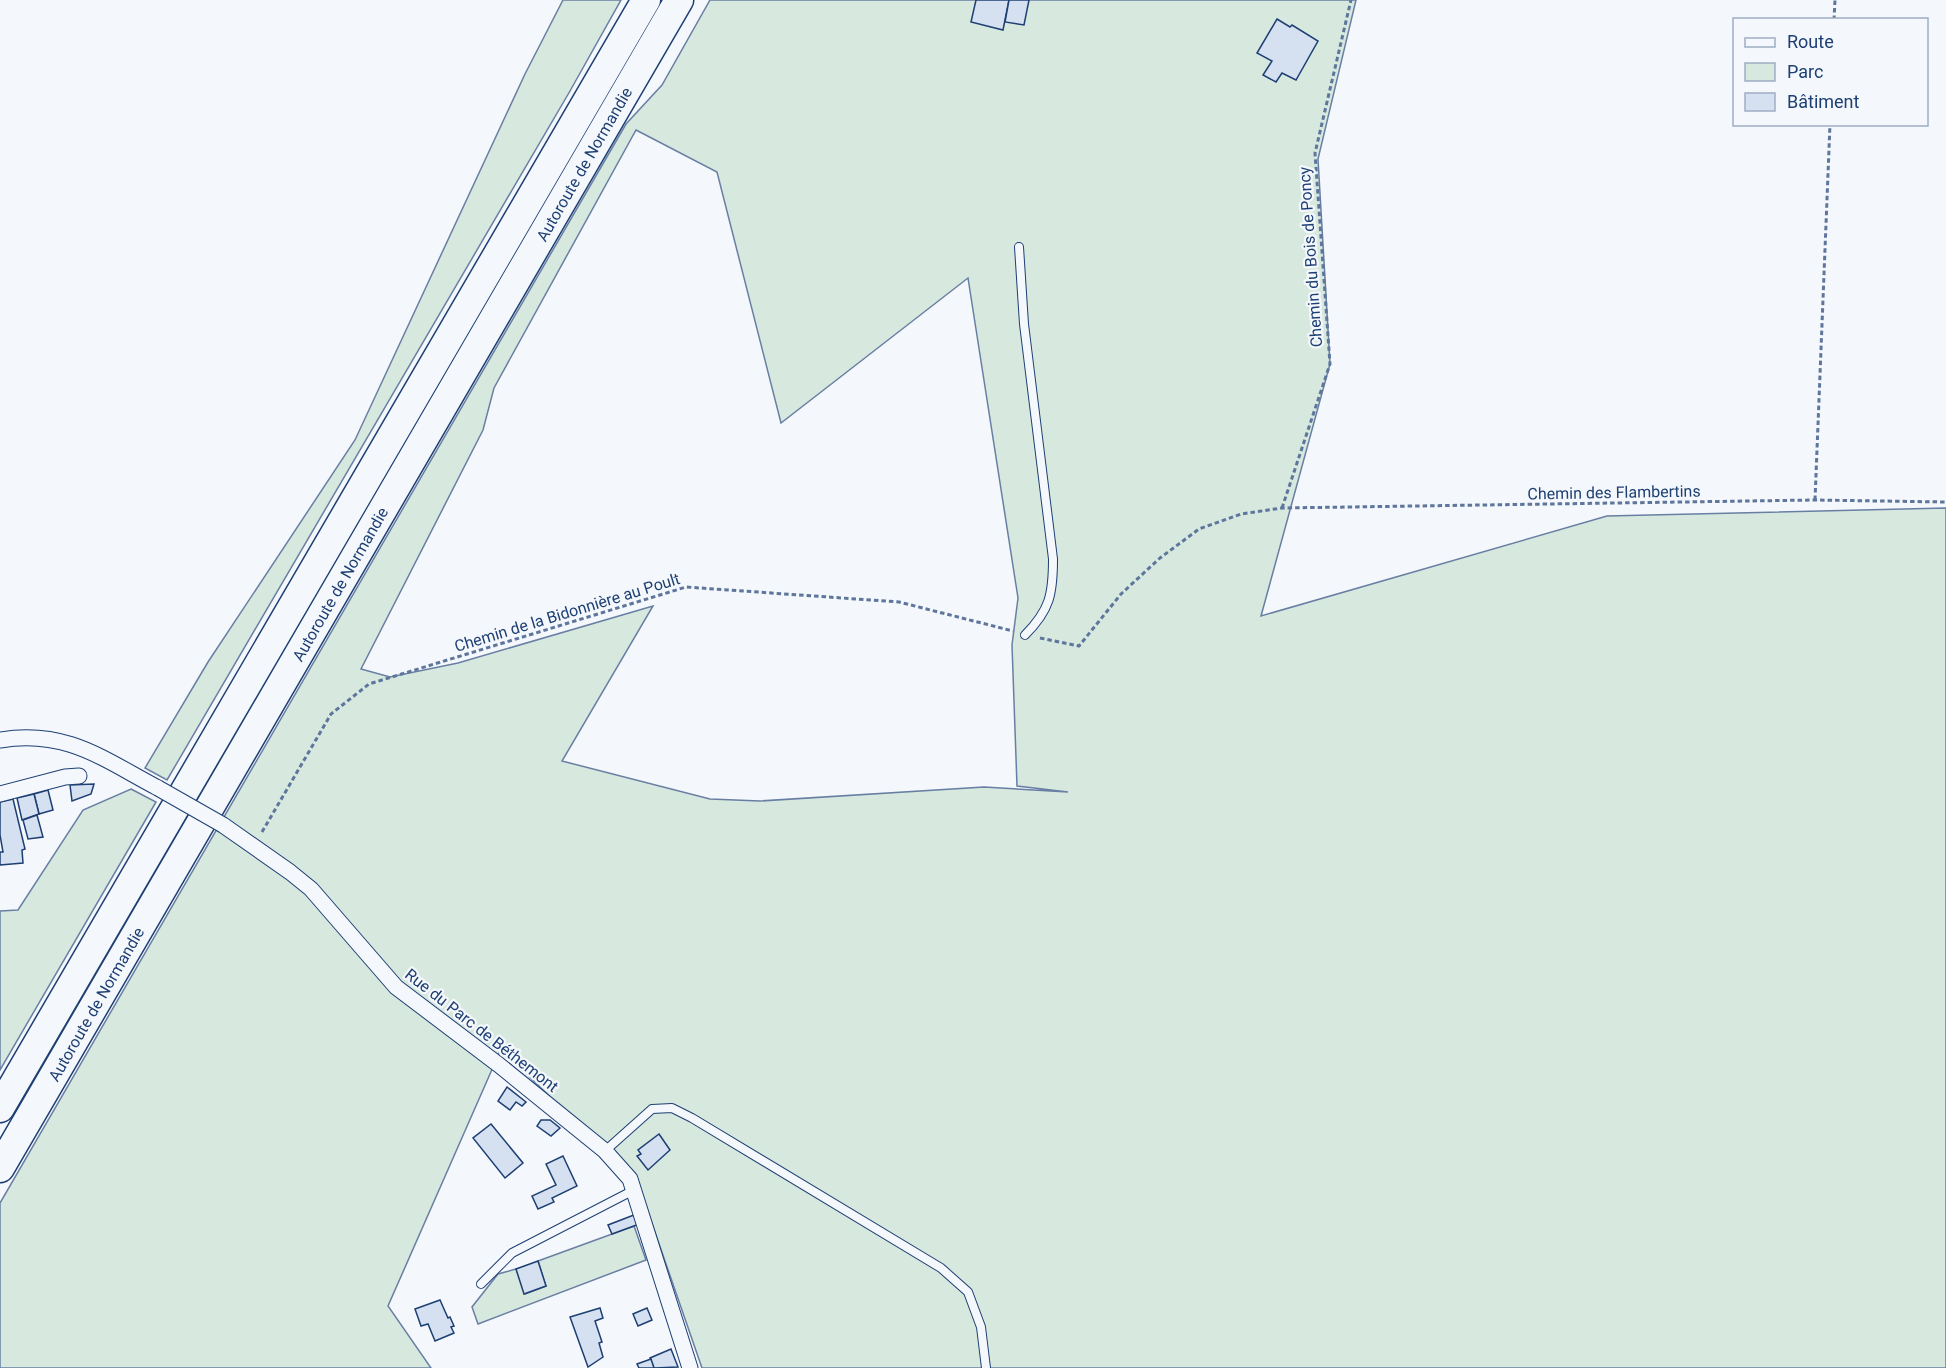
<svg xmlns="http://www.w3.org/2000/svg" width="1946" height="1368" viewBox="0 0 1946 1368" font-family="Roboto,sans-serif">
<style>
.green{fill:#d7e8df;stroke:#687fa3;stroke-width:1.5;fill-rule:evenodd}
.building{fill:#d5e0f0;stroke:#1d3f73;stroke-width:1.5}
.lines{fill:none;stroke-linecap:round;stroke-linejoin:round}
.service-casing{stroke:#1d3f73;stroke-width:10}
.minor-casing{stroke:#1d3f73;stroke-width:17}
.motorway-casing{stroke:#1d3f73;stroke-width:31}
.path{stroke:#5e769c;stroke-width:3;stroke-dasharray:4.5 3;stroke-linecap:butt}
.service{stroke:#f4f7fb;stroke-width:8}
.minor{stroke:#f4f7fb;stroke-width:15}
.motorway{stroke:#f4f7fb;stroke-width:28}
.minor-bridge-casing{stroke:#1d3f73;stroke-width:17;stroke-linecap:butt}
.minor-bridge{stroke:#f4f7fb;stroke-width:15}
.labels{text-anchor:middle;stroke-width:4.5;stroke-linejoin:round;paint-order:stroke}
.street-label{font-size:16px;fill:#1d3f73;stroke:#f4f7fb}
</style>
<rect width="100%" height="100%" fill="#f4f7fb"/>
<g class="green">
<path d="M563,0H621L570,91L167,780L145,768L208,662L355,440L525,74Z"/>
<path d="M710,0H1356L1318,159L1330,364L1261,616L1607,516L1946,508V1368H702L638,1183L501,1049L388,1306L431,1368H0V1203L626,124L662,85ZM636,130L717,172L781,423L968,278L1018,598L1012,645L1017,786L1068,792L984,787L760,801L710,799L562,761L653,606L458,663L390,677L361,669L483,430L494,388Z"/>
<path d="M131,789L156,802L0,1070V911L18,910L83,810Z"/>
<path d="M634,1226L646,1260L478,1324L472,1307L498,1274L516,1269L525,1294L546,1286L538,1261Z"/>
</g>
<g class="building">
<path d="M976,0H1009L1003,30L971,22Z"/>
<path d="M1009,0H1029L1024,25L1005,22Z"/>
<path d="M1277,19L1290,27L1292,25L1318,41L1296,80L1282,73L1276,82L1263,75L1272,61L1257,53Z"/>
<path d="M94,784L91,794L72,801L70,785Z"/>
<path d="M48,790L53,810L39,814L34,794Z"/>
<path d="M34,794L39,814L22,820L17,798Z"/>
<path d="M13,799L25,849L22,850L23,863L0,865V852H3L0,835V802Z"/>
<path d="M37,815L43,837L28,839L23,820Z"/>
<path d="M507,1087L526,1102L522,1106L516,1102L510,1110L498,1101Z"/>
<path d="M541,1120H550L560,1128L551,1136L537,1126Z"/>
<path d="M491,1124L523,1163L505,1178L473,1138Z"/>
<path d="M659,1134L670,1150L648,1170L637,1156L641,1154L638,1150Z"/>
<path d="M563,1156L577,1186L552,1198L554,1202L538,1209L532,1196L556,1185L546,1164Z"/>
<path d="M639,1213L642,1223L612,1234L608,1225Z"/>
<path d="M538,1261L546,1286L524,1294L516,1269Z"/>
<path d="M440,1300L448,1318L450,1317L454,1326L451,1327L454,1333L435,1341L428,1324L421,1326L415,1309Z"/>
<path d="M600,1308L603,1318L595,1321L602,1342L599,1343L603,1357L588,1367L570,1317Z"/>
<path d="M647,1308L652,1320L638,1326L633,1314Z"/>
<path d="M671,1349L678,1367L654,1368L650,1358Z"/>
<path d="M651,1359L654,1368H639L637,1364Z"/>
</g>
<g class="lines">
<g class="service-casing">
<g id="service">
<path d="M1019,247L1024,324L1053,559C1053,594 1050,610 1025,635"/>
<path d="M605,1151L652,1109L672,1108L692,1118L941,1268L968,1292L981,1327L986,1368"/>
<path d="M481,1284L512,1253L634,1190"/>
</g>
</g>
<g class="minor-casing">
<g id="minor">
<path d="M0,740C66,729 103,759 158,788"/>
<path d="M0,794L65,777L79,776"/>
<path d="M223,825L290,872L311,889L396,987L499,1065L605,1151L630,1179L690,1368"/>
</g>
</g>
<g class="motorway-casing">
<g id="motorway">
<path d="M0,1108L646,0"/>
<path d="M0,1168L679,0"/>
</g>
</g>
<g class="path">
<path d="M1834,20L1835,0"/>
<path d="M1815,500L1830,124"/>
<path d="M1282,508L1330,364L1315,153L1351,0"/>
<path d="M1040,638L1079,646L1121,594L1160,558L1199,529L1241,514L1282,508L1815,500L1946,502"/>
<path d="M262,832L331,714L369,684L686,587L899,602L1013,631"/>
</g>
<use href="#service" class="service"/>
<use href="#minor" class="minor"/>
<use href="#motorway" class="motorway"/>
<g class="minor-bridge-casing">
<path id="minor-bridge" d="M158,788L223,825"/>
</g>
<use href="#minor-bridge" class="minor-bridge"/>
</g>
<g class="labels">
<g class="street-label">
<text transform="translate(584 164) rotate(-60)" y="6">Autoroute de Normandie</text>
<text transform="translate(1310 257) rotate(-94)" y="6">Chemin du Bois de Poncy</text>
<text transform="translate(1614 492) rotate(-1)" y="6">Chemin des Flambertins</text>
<text transform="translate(340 584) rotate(-60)" y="6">Autoroute de Normandie</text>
<text transform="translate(567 612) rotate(-17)" y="6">Chemin de la Bidonnière au Poult</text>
<text transform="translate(96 1004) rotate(-60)" y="6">Autoroute de Normandie</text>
<text transform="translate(482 1030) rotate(38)" y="6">Rue du Parc de Béthemont</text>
</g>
</g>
<rect x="1733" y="18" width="195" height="108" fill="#f4f7fb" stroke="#9eadc5" stroke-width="1.5"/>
<rect x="1745" y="38" width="30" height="9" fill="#f4f7fb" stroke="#9eadc5" stroke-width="1.5"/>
<text x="1787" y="48" font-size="18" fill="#1d3f73">Route</text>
<rect x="1745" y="63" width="30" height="18" fill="#d7e8df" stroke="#9eadc5" stroke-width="1.5"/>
<text x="1787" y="78" font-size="18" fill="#1d3f73">Parc</text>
<rect x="1745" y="93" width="30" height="18" fill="#d5e0f0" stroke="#9eadc5" stroke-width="1.5"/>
<text x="1787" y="108" font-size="18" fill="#1d3f73">Bâtiment</text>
</svg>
